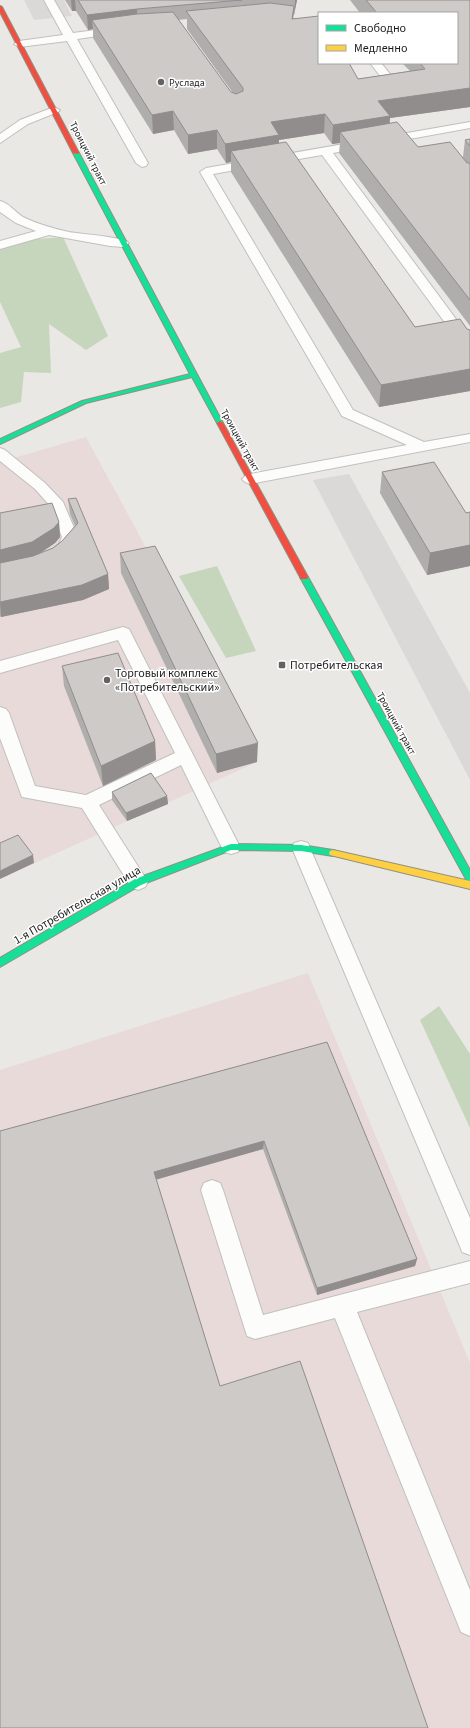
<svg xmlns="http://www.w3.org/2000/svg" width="470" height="1728" viewBox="0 0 470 1728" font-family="'Source Sans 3',sans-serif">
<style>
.commercial{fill:#e7dad8}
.forest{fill:#c6d6bd}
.parking{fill:#dad9d8}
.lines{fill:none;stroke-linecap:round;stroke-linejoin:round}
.lane-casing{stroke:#c1c0bf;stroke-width:2}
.fast-casing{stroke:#909180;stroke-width:2}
.slow-casing{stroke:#909180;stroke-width:2}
.jam-casing{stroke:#909180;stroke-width:2}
.lane{fill:#fcfcfb;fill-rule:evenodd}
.fast{fill:#16e098;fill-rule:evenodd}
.slow{fill:#ffcf43;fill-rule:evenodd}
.jam{fill:#f24e42;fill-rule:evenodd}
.wall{fill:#b0aeac;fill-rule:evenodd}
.shaded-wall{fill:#908d8c}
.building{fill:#cdcac8;stroke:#908d8c}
.poi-dot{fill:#646362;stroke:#fff;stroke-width:1.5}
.labels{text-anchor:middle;stroke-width:3;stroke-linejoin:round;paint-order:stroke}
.far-poi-label{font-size:10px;fill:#1c1c1c;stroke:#fff;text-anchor:start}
.far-street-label{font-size:10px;fill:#1c1c1c;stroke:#fff}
.poi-label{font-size:12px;fill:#1c1c1c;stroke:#fff;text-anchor:start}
.street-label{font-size:12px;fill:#1c1c1c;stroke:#fff}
</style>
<rect width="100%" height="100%" fill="#eae8e5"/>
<g class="commercial">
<path d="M86,437L156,566L257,762L0,879V462Z"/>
<path d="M308,973L470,1363V1728H0V1070Z"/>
</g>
<g class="forest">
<path d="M63,237L108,336L86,350L49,324L51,373L24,372L21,402L0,408V353L21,347L0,302V242Z"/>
<path d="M217,566L256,651L226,658L179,576Z"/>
<path d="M439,1006L470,1054V1128L420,1020Z"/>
</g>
<g class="parking">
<path d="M24,0H64L72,16L34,20Z"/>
<path d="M349,474L470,693V780L313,480Z"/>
</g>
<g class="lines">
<g class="lane-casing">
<g id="lane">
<path d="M44,0H54L73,33L119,27L124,30L119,33L77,39L148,163L146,166L142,167L136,163L67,41L19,47L14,44L19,41L63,35Z"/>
<path d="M370,63H381L395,80L393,82H385Z"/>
<path d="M54,107L60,110L58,112L28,124L0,143V134L20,120Z"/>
<path d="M470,122V128L333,153L470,338V351L465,350L322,155L213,174L353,410L424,442L470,434V442L250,484L245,482L242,479L245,476L250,474L407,445L342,416L200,172L206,168Z"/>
<path d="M0,201C9,203 15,212 23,217C37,224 55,229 69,232C80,234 125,237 129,243L123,247L110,246L49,235L0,249V241L36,231L16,223L0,212Z"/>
<path d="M0,448L5,450L45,483L63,502L78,537C72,548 67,560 52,557L50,553L59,544L62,537L51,507L35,489L0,461Z"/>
<path d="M123,627L129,629L131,633L240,847L238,852L231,854L224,852L181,765L99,805L148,882L145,887L138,890L131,887L82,808L22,797L0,738V707L6,709L9,713L35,786L86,795L175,753L118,640L0,673V661Z"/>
<path d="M301,841L308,843L310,848L470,1218V1255L462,1252L459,1244L292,848L294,843Z"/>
<path d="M212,1180L220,1183L223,1190L263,1315L470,1261V1283L357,1312L470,1590V1636L461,1632L335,1318L255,1339L247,1336L201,1190L204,1183Z"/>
</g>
</g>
<g class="fast-casing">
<g id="fast">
<path d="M76,151L79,153L223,423L222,424H218L217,423L192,377L86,403L0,444V439L82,401L190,374L73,153Z"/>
<path d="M304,574L308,577L470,870V882L467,881L300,577Z"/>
<path d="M231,844L301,845L333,850L336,851L337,853L336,855L333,856L301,851L231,850L141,885L0,967V958L135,879Z"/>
</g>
</g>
<g class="slow-casing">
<path id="slow" d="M333,850L470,881V889L330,855L329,853L330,851Z"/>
</g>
<g class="jam-casing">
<g id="jam">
<path d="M0,6L2,7L79,153L78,154L73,153L0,12Z"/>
<path d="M220,421L223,423L308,577L307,579H301L300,577L217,423Z"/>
</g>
</g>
<use href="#lane" class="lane"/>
<use href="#fast" class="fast"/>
<use href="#slow" class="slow"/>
<use href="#jam" class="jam"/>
</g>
<g class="wall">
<path d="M65,0H297L294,15H293V19L358,79L410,71L402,63H457V13H360L350,0H470V107L390,118L389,124L418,147L463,157L465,140L470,139V326L339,153L340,143L332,144L324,133L279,140V143L415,327L467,329L470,330V391L379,407L231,172V162L226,163L217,149L188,154L174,130L153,134L93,38V29L88,30L76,11H72ZM187,19V29L233,93L231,92L178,20Z"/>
<path d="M382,472L466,513L470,512V566L427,575L380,493Z"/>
<path d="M68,499L108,574L109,589L83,600L1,617L0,616V513L59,522L60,537L55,543L41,553L53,548L62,541L75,526L70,514Z"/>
<path d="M120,553L257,762L217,773L121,573Z"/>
<path d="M62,666L155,741L156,760L103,786L64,686Z"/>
<path d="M112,792L167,796L168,804L127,821L112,800Z"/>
<path d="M327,1042L417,1259L415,1266L317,1295L263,1149L156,1179L220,1386L0,1131Z"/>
</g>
<g class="shaded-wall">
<path d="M71,0H75L76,11H72Z"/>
<path d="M295,0H297L294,15Z"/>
<path d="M294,6L293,24L292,19Z"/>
<path d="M137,9L138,24L92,20L93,29L88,30L87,15Z"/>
<path d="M470,88V107L390,118L389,135L340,132V143L332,144L333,125L378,101Z"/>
<path d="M173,111L174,130L153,134L152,115Z"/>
<path d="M325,114L324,133L279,140V154L231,151V162L226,163L225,144L271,122Z"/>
<path d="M217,130V149L188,154V135Z"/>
<path d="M470,369V391L379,407L381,385Z"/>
<path d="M59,522L60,537L55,543L34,557L0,566V550Z"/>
<path d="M470,545V566L427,575L430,553Z"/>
<path d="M108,574L109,589L83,600L1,617L0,602Z"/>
<path d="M155,741L156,760L103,786L101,766Z"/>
<path d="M258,743L257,762L217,773L216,754Z"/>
<path d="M167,796L168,804L127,821L126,813Z"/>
<path d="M33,855L34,863L0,879V871Z"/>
<path d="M264,1141L263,1149L155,1180L154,1172Z"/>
<path d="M417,1259L415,1266L317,1295V1288Z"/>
</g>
<g class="building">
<path d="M78,0H242L137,9L87,15Z"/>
<path d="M366,0H470V88L378,101L390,116L333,125L325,114L271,122L279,135L225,144L217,130L188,135L173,111L152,115L92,20L137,14L173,12L231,92L236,94L243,91V88L186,11L270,3L294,6L292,19L319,16V63H349L358,79L425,69L420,63H457V13H377Z"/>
<path d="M397,122L418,147L450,142L467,163H470V300L340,132Z"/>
<path d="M470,139V146L465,140Z"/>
<path d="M286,142L415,327L460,319L467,329L470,330V369L381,385L231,151Z"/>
<path d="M434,462L466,513L470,512V545L430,553L382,472Z"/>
<path d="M76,498L108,574L82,585L0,602V563L33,556L53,548L62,541L78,523L68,499Z"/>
<path d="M52,503L59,522L54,528L32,542L0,550V513Z"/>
<path d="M155,546L258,743L216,754L120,553Z"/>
<path d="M118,653L155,741L101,766L62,666Z"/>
<path d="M151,773L167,796L126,813L112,792Z"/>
<path d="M18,835L33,855L0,871V843Z"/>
<path d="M327,1042L417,1259L317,1288L264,1141L154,1172L220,1386L300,1361L428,1728H0V1131Z"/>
</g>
<g class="poi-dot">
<circle cx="161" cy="82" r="4"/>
<rect x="278" y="661" width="8" height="8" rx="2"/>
<circle cx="107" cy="680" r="4"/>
</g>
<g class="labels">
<g class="far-poi-label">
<text x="169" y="86">Руслада</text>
</g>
<g class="far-street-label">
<text transform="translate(89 153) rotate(63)" y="4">Троицкий тракт</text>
<text transform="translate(241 440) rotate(61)" y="4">Троицкий тракт</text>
<text transform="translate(397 723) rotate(61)" y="4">Троицкий тракт</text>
</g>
<g class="poi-label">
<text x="290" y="669">Потребительская</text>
<text x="115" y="677">Торговый комплекс<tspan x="115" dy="14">«Потребительский»</tspan></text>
</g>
<g class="street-label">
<text transform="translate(77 905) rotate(-30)" y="4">1-я Потребительская улица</text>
</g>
</g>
<rect x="318" y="12" width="140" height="52" fill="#ffffff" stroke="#a4a4a4"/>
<rect x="326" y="25" width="20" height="6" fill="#16e098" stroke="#a4a4a4"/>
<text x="354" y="32" font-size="12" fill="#1c1c1c">Свободно</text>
<rect x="326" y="45" width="20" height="6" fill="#ffcf43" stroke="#a4a4a4"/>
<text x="354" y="52" font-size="12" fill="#1c1c1c">Медленно</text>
</svg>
